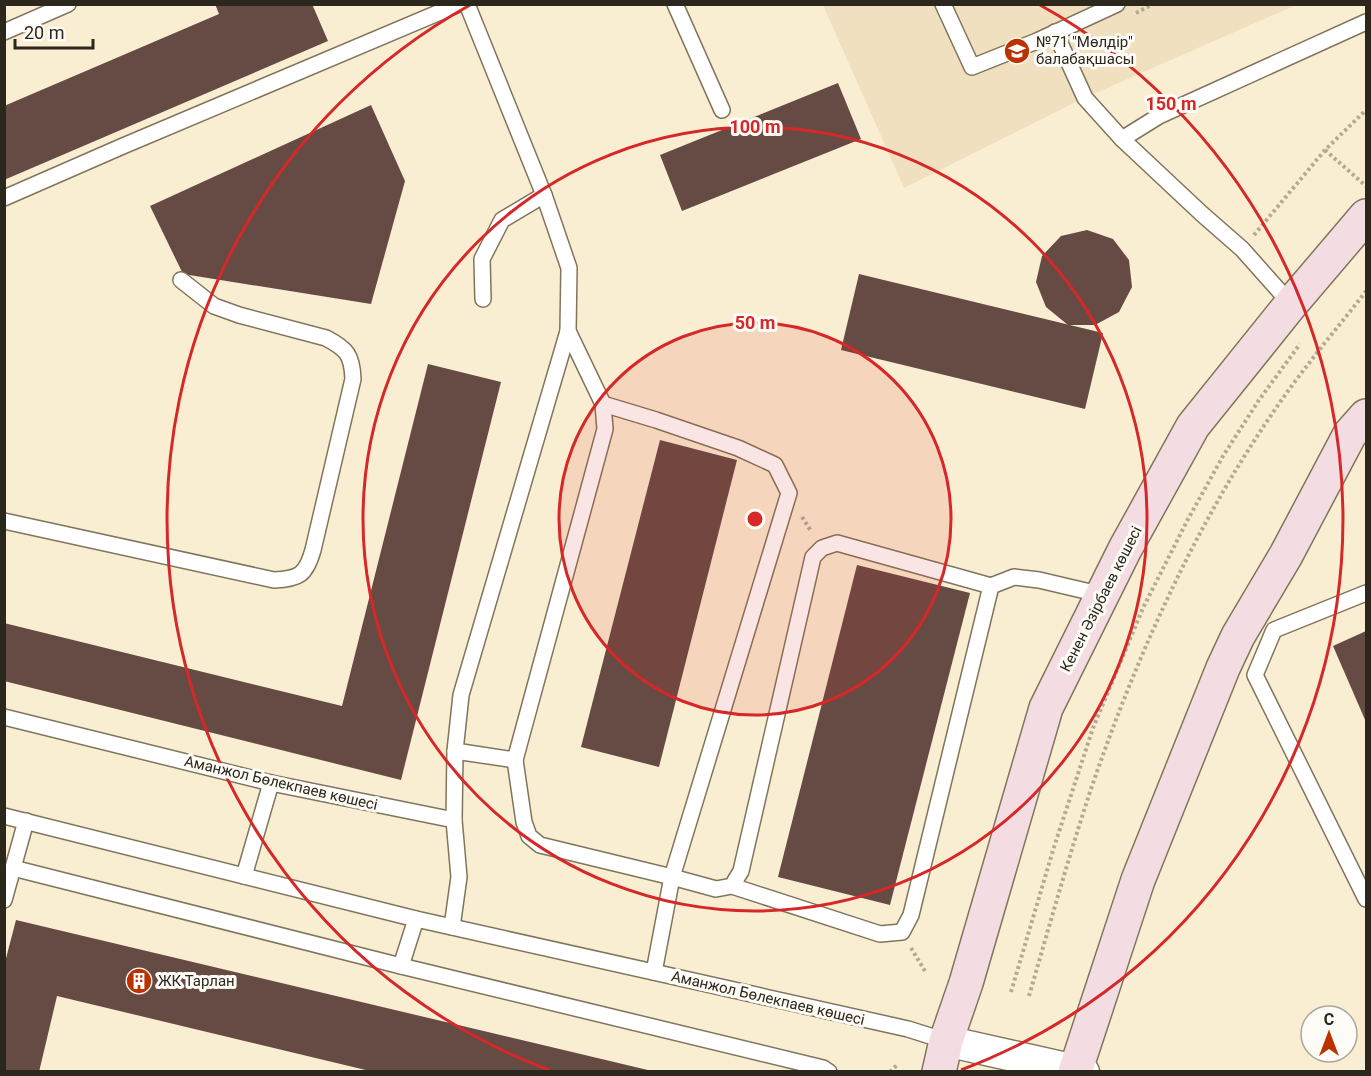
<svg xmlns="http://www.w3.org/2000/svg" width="1371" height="1076" viewBox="0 0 1371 1076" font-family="Roboto,sans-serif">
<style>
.built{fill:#f0e0bf}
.building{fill:#664b44}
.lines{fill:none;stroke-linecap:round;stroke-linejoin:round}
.lane-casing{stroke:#80755c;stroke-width:18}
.street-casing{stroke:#80755c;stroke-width:33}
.secondary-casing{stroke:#80755c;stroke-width:36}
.path{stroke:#b4aa94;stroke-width:4;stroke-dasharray:3 3;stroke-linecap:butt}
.lane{stroke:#fff;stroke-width:15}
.street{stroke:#fff;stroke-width:30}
.secondary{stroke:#f4dde2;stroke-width:33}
.ring{fill:none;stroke:#d62828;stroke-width:3}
.labels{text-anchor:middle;stroke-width:6;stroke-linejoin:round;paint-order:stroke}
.poi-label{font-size:15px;fill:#2b271d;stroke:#fefcf6;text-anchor:start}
.street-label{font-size:15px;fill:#2b271d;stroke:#fefcf6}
.centre{fill:#d62828;stroke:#fefcf6;stroke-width:3}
.ring-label{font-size:18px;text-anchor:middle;font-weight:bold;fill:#d62828;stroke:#fefcf6;stroke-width:6;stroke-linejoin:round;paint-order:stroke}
</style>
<rect width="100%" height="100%" fill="#faeed2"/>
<path class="built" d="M823,5H1296L1080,100L904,188Z"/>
<g class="building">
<path d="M215,4H312L328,41L4,180V106L219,14Z"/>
<path d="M838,83L861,139L682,211L660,155Z"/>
<path d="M371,105L405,181L371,304L183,274L150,206Z"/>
<path d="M1087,230L1113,239L1129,260L1132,287L1119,312L1095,325H1068L1046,307L1036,282L1042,256L1061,236Z"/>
<path d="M859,274L1103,333L1085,409L841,350Z"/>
<path d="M428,364L501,382L401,780L4,681V623L342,706Z"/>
<path d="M660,440L737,460L659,767L581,747Z"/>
<path d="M857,565L970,593L890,905L778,877Z"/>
<path d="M1366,631V722L1333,646Z"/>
<path d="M16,920L652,1071V1072H374L57,996L39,1072H4V966Z"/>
</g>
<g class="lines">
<g class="lane-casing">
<g id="lane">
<path d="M675,4L722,110"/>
<path d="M943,4L972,67L1037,41L1117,4"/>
<path d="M4,32L68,4"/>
<path d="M1055,32L1085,98L1122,139L1159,116L1366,22"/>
<path d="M1122,139L1202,214L1242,249L1291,304"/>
<path d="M4,198L123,146L459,4"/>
<path d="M483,299L482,259L502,220L544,195"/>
<path d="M4,521L274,580C299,579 306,575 313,550L353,379C352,355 347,349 326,338L239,315L214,306L181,280"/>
<path d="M991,586L1014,577L1039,580L1103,595"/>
<path d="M1366,593L1274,630L1255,675L1366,899"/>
<path d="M4,717L271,783L454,820L459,877L452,927"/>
<path d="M455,751L515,760L605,429L603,404L568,331"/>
<path d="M515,760L524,822L529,836L540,845L672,877L789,493L775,465L738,448L656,420L603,404"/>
<path d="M4,816L416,919L908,1029L946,1041"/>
<path d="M454,820L455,751L461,695L568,331L569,268L544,195L467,4"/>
<path d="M13,868L401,966L823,1068L829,1072"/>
<path d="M244,876L271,783"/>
<path d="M4,900L26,821"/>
<path d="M401,966L416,919"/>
<path d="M654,972L672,877L716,889L732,886L741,871L813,557L822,548L837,543L991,586L911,915L902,932L880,934L732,886"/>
</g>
</g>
<g class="street-casing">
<path id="street" d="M946,1041L1084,1072"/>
</g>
<g class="secondary-casing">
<g id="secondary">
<path d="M939,1072L946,1041L966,983L1046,708L1125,549L1193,426L1291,304L1366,216"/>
<path d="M1075,1072L1138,880L1223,668L1238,636L1286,555L1350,434L1366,416"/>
</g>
</g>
<g class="path">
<path d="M1136,13L1153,4"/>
<path d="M1325,150L1366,186"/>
<path d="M1254,235L1325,150L1366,110"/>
<path d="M802,517L811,531"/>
<path d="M911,948L925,971"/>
<path d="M1011,992L1054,847L1093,728L1143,608L1187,521L1223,456L1259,400L1300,344"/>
<path d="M1029,996C1049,927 1068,859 1090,792C1127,683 1173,576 1231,478C1254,440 1282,397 1310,362C1328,338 1348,315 1366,291"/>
<path d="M890,1072L898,1064"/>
</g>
<use href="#lane" class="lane"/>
<use href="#street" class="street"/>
<use href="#secondary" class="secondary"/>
</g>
<circle cx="755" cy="519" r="196" fill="#d62828" fill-opacity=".12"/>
<g class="ring">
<circle cx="755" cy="519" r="196"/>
<circle cx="755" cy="519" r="392"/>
<path d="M549 1070A588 588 0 0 1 470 5M1040 5A588 588 0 0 1 961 1070"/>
</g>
<defs>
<g id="school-disc" transform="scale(1.35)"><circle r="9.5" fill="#bb3201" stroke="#fefcf6"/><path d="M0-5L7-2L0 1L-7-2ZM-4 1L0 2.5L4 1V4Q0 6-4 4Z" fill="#fff"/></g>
<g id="building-disc" transform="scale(1.35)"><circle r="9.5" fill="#bb3201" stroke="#fefcf6"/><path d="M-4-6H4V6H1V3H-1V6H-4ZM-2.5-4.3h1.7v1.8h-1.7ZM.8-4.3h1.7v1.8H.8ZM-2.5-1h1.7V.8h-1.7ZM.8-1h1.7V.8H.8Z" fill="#fff"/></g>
</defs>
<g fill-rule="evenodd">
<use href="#school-disc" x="1017" y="51"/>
<use href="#building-disc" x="139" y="981"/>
</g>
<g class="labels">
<g class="poi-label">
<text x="1036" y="47">№71 "Мөлдір"<tspan x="1036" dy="17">балабақшасы</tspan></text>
<text x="158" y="986">ЖК Тарлан</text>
</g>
<g class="street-label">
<text transform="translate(1101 599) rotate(-63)" y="5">Кенен Әзірбаев көшесі</text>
<text transform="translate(281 783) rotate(13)" y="5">Аманжол Бөлекпаев көшесі</text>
<text transform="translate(768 998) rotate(13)" y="5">Аманжол Бөлекпаев көшесі</text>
</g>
</g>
<circle cx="755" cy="519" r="9" class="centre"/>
<g class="ring-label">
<text x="1171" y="110">150 m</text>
<text x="755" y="133">100 m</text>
<text x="755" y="329">50 m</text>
</g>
<rect width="1371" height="1076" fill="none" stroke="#2b271d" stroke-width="12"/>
<g transform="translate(1329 1034)"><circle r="28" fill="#fefcf6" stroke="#aaa79f" stroke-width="1.5"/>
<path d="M0-4.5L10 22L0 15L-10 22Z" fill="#bb3201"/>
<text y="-9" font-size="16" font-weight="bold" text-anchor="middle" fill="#2b271d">С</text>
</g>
<path d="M15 39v9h78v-9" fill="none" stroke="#2b271d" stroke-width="3"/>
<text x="24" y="39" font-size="18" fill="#2b271d" stroke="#fefcf6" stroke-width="4.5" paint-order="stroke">20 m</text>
</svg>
